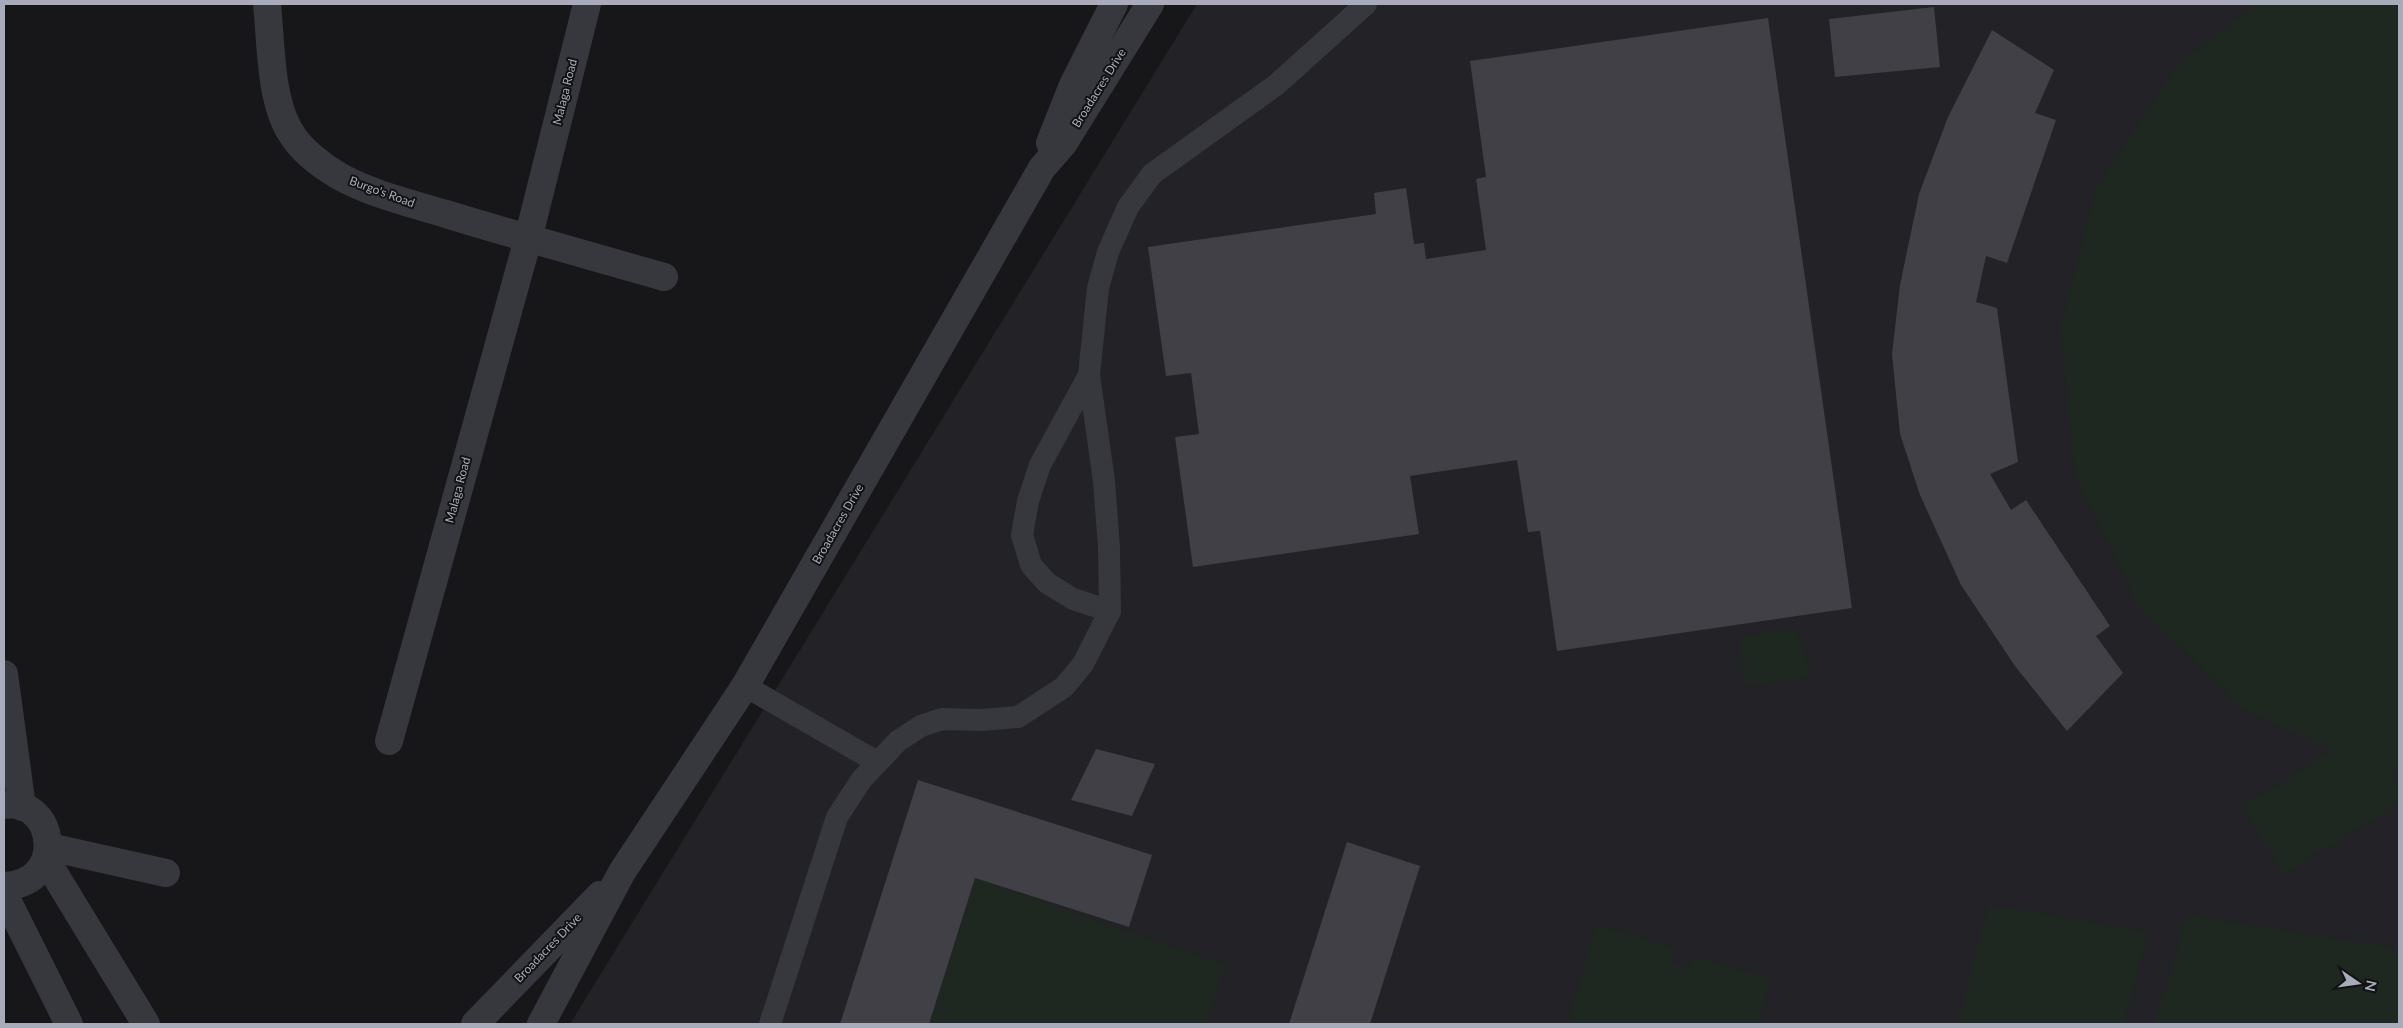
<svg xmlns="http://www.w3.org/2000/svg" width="2403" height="1028" viewBox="0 0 2403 1028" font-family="Lato,sans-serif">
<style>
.built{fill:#232226}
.green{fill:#1e2720}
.building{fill:#404046}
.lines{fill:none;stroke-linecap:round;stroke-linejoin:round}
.service{stroke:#37373e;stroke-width:22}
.minor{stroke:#37373e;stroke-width:28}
.tertiary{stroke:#37373e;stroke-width:28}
.labels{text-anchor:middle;stroke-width:4;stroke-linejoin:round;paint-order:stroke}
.street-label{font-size:12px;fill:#a7abba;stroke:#121114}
</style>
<rect width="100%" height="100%" fill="#171619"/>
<path class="built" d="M1197,4H2399V1024H570Z"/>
<g class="green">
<path d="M2256,4H2399V771H2389L2399,788V804L2283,875L2242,806L2332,751L2240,707L2137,605L2074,473L2060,328L2096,187L2177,65Z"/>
<path d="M1795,628L1813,677L1745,687L1738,637Z"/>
<path d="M975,878L1227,965L1206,1024H929Z"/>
<path d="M1988,904L2148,932L2124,1024H1957Z"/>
<path d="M2187,915L2399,948V1024H2154Z"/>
<path d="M1596,925L1674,948L1670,963L1690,968L1693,956L1772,979L1758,1024H1567Z"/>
</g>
<g class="building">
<path d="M1934,7L1940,67L1835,77L1829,19Z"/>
<path d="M1768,18L1852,608L1557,651L1540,531L1528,532L1517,460L1410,476L1419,534L1193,567L1175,437L1199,434L1191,373L1166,376L1148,247L1376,214L1374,193L1406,188L1414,244L1424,243L1426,259L1486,250L1476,179L1486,177L1470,61Z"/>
<path d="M1992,30L2054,70L2035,113L2056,120L2007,263L1986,256L1976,302L1997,308L2018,462L1990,474L2011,510L2026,500L2110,626L2096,636L2123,673L2067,731L2015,666L1961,585L1920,495L1900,434L1892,354L1900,285L1919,194L1948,117Z"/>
<path d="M1096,749L1155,764L1132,816L1071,800Z"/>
<path d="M918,780L1152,855L1129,927L975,878L929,1024H840Z"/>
<path d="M1347,842L1420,866L1370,1024H1289Z"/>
</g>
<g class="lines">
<g class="service">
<path d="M1089,375L1040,465L1028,501L1022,535L1031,565L1047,583L1073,599L1110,611"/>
<path d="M745,686L877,762"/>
<path d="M770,1024L837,817L862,779L898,741L921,726L942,719L982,720L1018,717L1064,687L1083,664L1110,611L1109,548L1104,481L1089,375L1098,288L1108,252L1128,207L1152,174L1276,85L1366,4"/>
</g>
<g class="minor">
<path d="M267,4C271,42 270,101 291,133C301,150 322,166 339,176C371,194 410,203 446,214C518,236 591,256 664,277"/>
<path d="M4,674L22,807"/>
<path d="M389,741L528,239L587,4"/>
<path d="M4,805C56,797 68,884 4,886"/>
<path d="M49,847L166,873"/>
<path d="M46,860L146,1024"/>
<path d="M4,894L69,1024"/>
</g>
<g class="tertiary">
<path d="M1050,143L1073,85L1114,4"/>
<path d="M475,1024L600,895"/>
<path d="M541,1024L622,872L745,686L1042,168L1063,144L1150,4"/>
</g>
</g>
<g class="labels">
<g class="street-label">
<text transform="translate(1099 88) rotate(-58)" y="4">Broadacres Drive</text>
<text transform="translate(565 92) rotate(-76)" y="4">Malaga Road</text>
<text transform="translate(382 192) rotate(20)" y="4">Burgo's Road</text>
<text transform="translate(458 490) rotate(-75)" y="4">Malaga Road</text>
<text transform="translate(838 524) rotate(-60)" y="4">Broadacres Drive</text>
<text transform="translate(548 948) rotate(-46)" y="4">Broadacres Drive</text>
</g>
</g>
<rect width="2403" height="1028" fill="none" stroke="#a7abba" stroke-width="10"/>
<g transform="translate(2358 983) rotate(103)" stroke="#121114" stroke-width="4" paint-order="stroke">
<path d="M0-4L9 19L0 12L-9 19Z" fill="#a7abba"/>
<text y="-8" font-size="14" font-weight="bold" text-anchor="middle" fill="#a7abba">N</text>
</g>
</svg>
